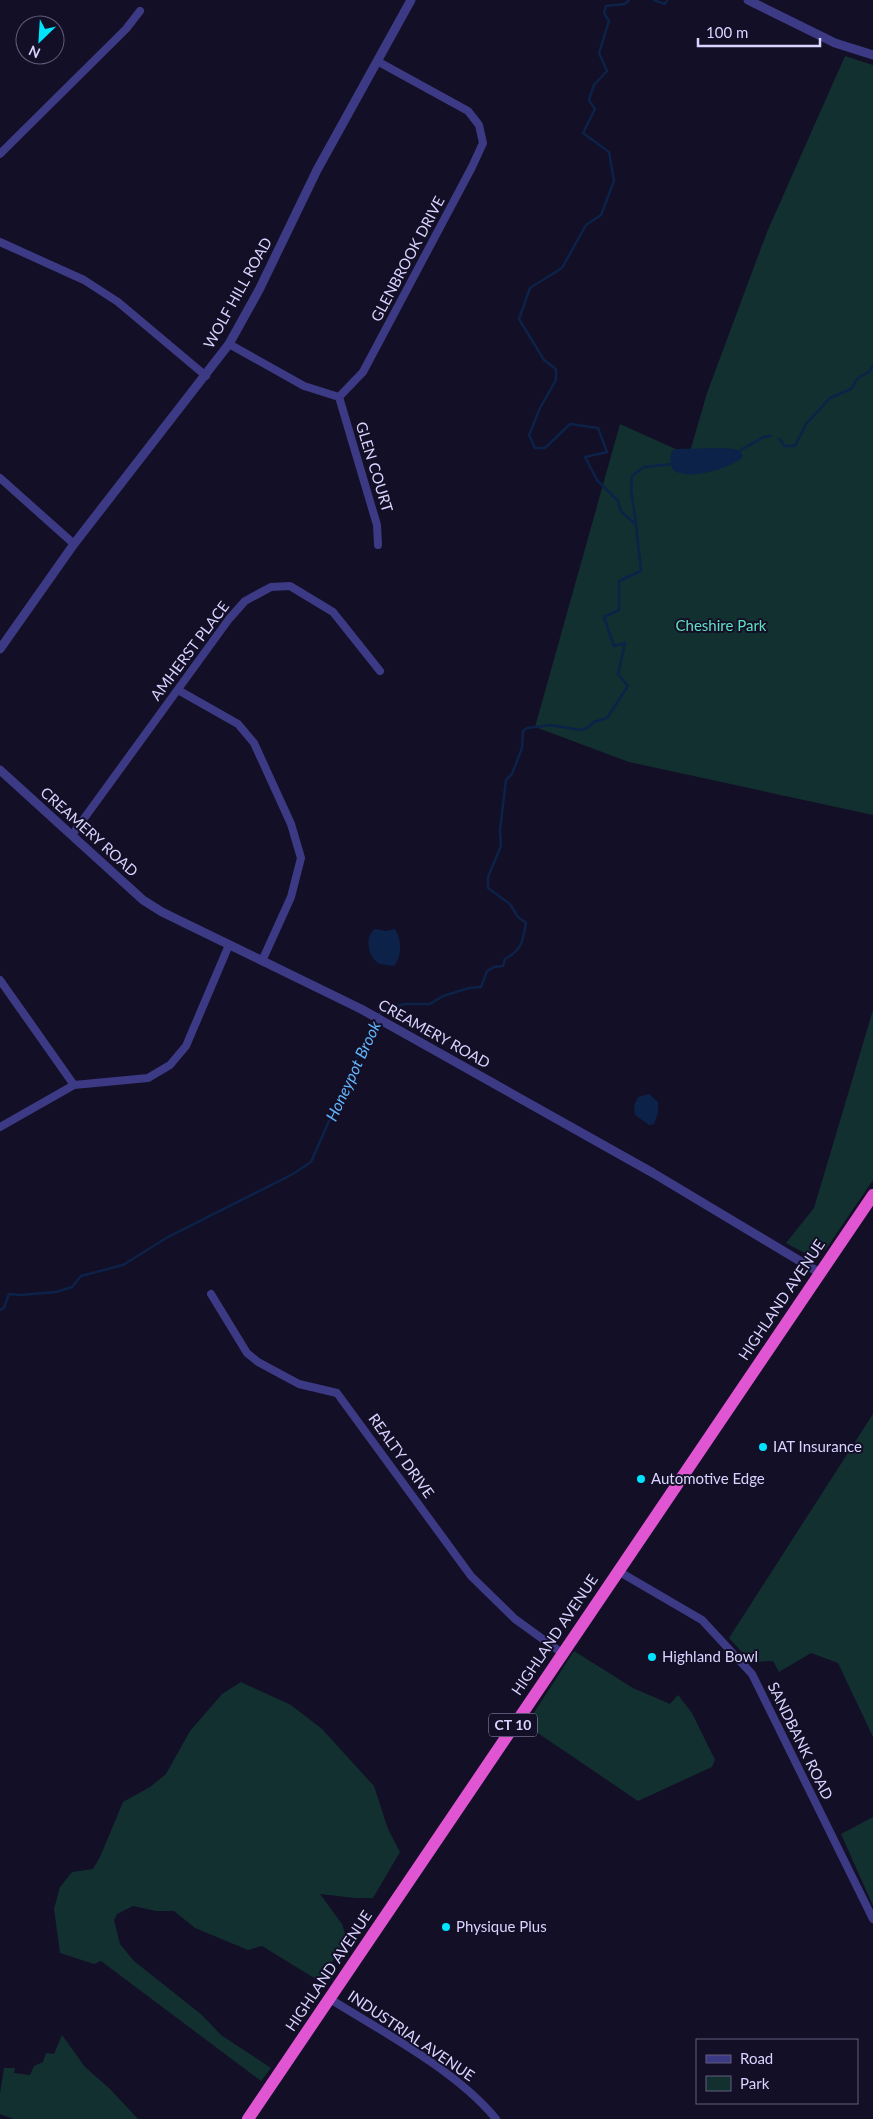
<svg xmlns="http://www.w3.org/2000/svg" width="873" height="2119" viewBox="0 0 873 2119" font-family="Lato,sans-serif">
<style>
.green{fill:#12302f}
.water{fill:#0c2248}
.lines{fill:none;stroke-linecap:round;stroke-linejoin:round}
.stream{stroke:#0c2248;stroke-width:2.5}
.minor{stroke:#3d3a85;stroke-width:8}
.tertiary{stroke:#3d3a85;stroke-width:9}
.trunk{stroke:#e055d1;stroke-width:12}
.poi-dot{fill:#00e5ff;stroke:#130f26;stroke-width:2}
.labels{text-anchor:middle;stroke-width:4;stroke-linejoin:round;paint-order:stroke}
.shield{fill:#130f26;stroke:#9e99be;stroke-width:1}
.shield-label{font-size:14px;font-weight:bold;fill:#d9d4ff}
.street-label{font-size:15px;fill:#d9d4ff;stroke:#130f26}
.park-label{font-size:15px;fill:#5fe0c0;stroke:#130f26}
.poi-label{font-size:15px;fill:#d9d4ff;stroke:#130f26;text-anchor:start}
.water-label{font-size:16px;font-style:italic;fill:#62b6ff;stroke:#130f26}
</style>
<rect width="100%" height="100%" fill="#130f26"/>
<g class="green">
<path d="M845,56L873,65V815L629,762L535,727L620,424L689,455L707,393L767,232Z"/>
<path d="M873,1010V1180L826,1249C811,1259 801,1251 786,1243L814,1208Z"/>
<path d="M873,1414V1737L838,1663L811,1653L779,1672L773,1661L751,1662L729,1638Z"/>
<path d="M574,1651L633,1688L670,1704L678,1695L692,1713L715,1760L712,1767L638,1801L526,1725Z"/>
<path d="M241,1682L291,1705L322,1729L374,1786L388,1829L400,1852L373,1898H355L320,1894L342,1924L347,1940L319,1981L262,1946L248,1950L195,1928L174,1911H156L133,1906L117,1914L114,1920L120,1944L134,1961L202,2015L221,2035L271,2068L261,2081L101,1961L94,1964L60,1953L54,1909L60,1887L72,1872L93,1869L100,1857L123,1802L150,1787L166,1774L190,1731L222,1694Z"/>
<path d="M873,1817V1906L841,1834Z"/>
<path d="M62,2035L85,2067L109,2088L138,2119H13L0,2114V2093L4,2068H15L14,2073L30,2075L34,2066L43,2062L46,2053L54,2054Z"/>
</g>
<g class="water">
<path d="M720,448C729,449 739,447 743,456L741,459C726,469 689,481 673,470L670,459L672,451L675,449Z"/>
<path d="M375,929L386,931L395,929C402,939 402,957 394,966C389,965 383,965 378,963C368,956 364,936 375,929Z"/>
<path d="M649,1094L658,1102V1113L654,1124L649,1125L635,1115L634,1105L638,1097Z"/>
</g>
<g class="lines">
<g class="stream">
<path d="M654,0L665,4L667,0"/>
<path d="M779,439L785,446H795L806,424L830,398L851,389L858,378L870,371L873,365"/>
<path d="M737,452L764,437L771,436"/>
<path d="M636,524L631,490L632,476L644,467L673,464"/>
<path d="M0,1310L4,1308L9,1294L20,1295L56,1292L72,1287L81,1276L123,1265L168,1237L293,1174L311,1162L366,1037L382,1010L405,1004H430L443,996L469,988L481,987L487,971L494,967L503,966L505,959C523,949 522,942 526,923L518,917L510,904L488,888V877L501,846L500,830L506,780L512,774L522,748L523,731L527,728L551,725L580,730L587,728L594,722L607,718L628,686L618,674L625,643L614,646L604,617L619,610V581L641,571L636,525L621,511L618,501L597,480L585,457L607,452L598,428L570,424L545,448H535L529,435L540,408L556,380V369L544,360L519,319L530,288L562,268L586,225L601,215L614,181L609,152L583,133L595,109L589,100L594,85L607,71L599,53L609,21L604,13L606,6L625,4L629,0"/>
</g>
<g class="minor">
<path d="M0,154L126,29L140,11"/>
<path d="M0,242L84,280L118,302L206,376"/>
<path d="M229,344L304,386L339,397"/>
<path d="M339,397L363,372L472,167L483,143L479,125L468,111L377,61"/>
<path d="M339,397L377,525L378,545"/>
<path d="M0,478L74,544"/>
<path d="M178,690L238,724L254,743L291,824L301,858L291,897L262,961"/>
<path d="M72,835L229,619L245,601L271,587L290,586L333,612L380,671"/>
<path d="M0,980L74,1085L0,1127"/>
<path d="M74,1085L148,1078L170,1065L186,1046L229,945"/>
<path d="M211,1294L247,1353L258,1362L299,1384L337,1393L471,1576L515,1619L562,1653"/>
<path d="M618,1571L702,1620L752,1674L873,1919"/>
<path d="M330,1999C383,2032 457,2071 496,2119"/>
</g>
<g class="tertiary">
<path d="M748,0L835,43L873,55"/>
<path d="M0,649L74,544L229,344L259,290L317,170L411,0"/>
<path d="M0,770L143,900L162,912L361,1009L653,1173L820,1273"/>
</g>
<path class="trunk" d="M248,2119L873,1195"/>
</g>
<g class="poi-dot">
<circle cx="763" cy="1447" r="5"/>
<circle cx="641" cy="1479" r="5"/>
<circle cx="652" cy="1657" r="5"/>
<circle cx="446" cy="1927" r="5"/>
</g>
<g class="labels">
<rect class="shield" x="489" y="1713.5" width="48" height="23" rx="4"/>
<g class="shield-label">
<text x="513" y="1730">CT 10</text>
</g>
<g class="street-label">
<text transform="translate(408 259) rotate(-62)" y="5">GLENBROOK DRIVE</text>
<text transform="translate(238 293) rotate(-61)" y="5">WOLF HILL ROAD</text>
<text transform="translate(374 467) rotate(73)" y="5">GLEN COURT</text>
<text transform="translate(190 651) rotate(-53)" y="5">AMHERST PLACE</text>
<text transform="translate(89 832) rotate(42)" y="5">CREAMERY ROAD</text>
<text transform="translate(434 1034) rotate(29)" y="5">CREAMERY ROAD</text>
<text transform="translate(782 1300) rotate(-56)" y="5">HIGHLAND AVENUE</text>
<text transform="translate(401 1456) rotate(54)" y="5">REALTY DRIVE</text>
<text transform="translate(555 1635) rotate(-56)" y="5">HIGHLAND AVENUE</text>
<text transform="translate(800 1741) rotate(64)" y="5">SANDBANK ROAD</text>
<text transform="translate(329 1971) rotate(-56)" y="5">HIGHLAND AVENUE</text>
<text transform="translate(411 2036) rotate(34)" y="5">INDUSTRIAL AVENUE</text>
</g>
<g class="park-label">
<text x="721" y="631">Cheshire Park</text>
</g>
<g class="poi-label">
<text x="773" y="1452">IAT Insurance</text>
<text x="651" y="1484">Automotive Edge</text>
<text x="662" y="1662">Highland Bowl</text>
<text x="456" y="1932">Physique Plus</text>
</g>
<g class="water-label">
<text transform="translate(353 1071) rotate(-65)" y="6">Honeypot Brook</text>
</g>
</g>
<rect x="696" y="2039" width="162" height="65" fill="#130f26" stroke="#625e7d"/>
<rect x="706" y="2055" width="25" height="8" fill="#3d3a85" stroke="#625e7d"/>
<text x="740" y="2064" font-size="15" fill="#d9d4ff">Road</text>
<rect x="706" y="2076" width="25" height="15" fill="#12302f" stroke="#625e7d"/>
<text x="740" y="2089" font-size="15" fill="#d9d4ff">Park</text>
<g transform="translate(40 40) rotate(205)"><circle r="24" fill="#130f26" stroke="#625e7d"/>
<path d="M0-4L9 19L0 12L-9 19Z" fill="#00e5ff"/>
<text y="-8" font-size="14" font-weight="bold" text-anchor="middle" fill="#d9d4ff">N</text>
</g>
<path d="M698 38v8h122v-8" fill="none" stroke="#d9d4ff" stroke-width="2.5"/>
<text x="706" y="38" font-size="15" fill="#d9d4ff" stroke="#130f26" stroke-width="4" paint-order="stroke">100 m</text>
</svg>
